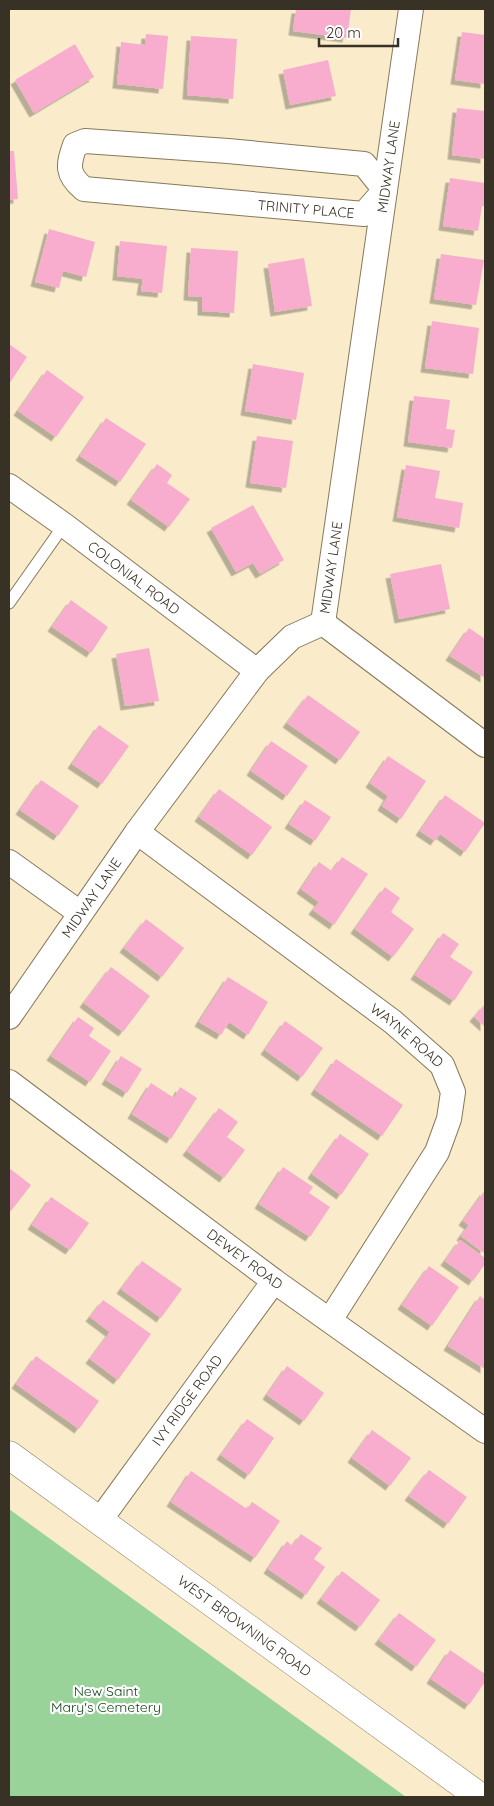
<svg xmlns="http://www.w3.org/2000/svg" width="494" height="1806" viewBox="0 0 494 1806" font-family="Quicksand,sans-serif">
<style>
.green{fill:#99d399}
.building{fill:#f8acce;filter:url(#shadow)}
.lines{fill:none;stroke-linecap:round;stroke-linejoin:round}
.service-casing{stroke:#86795c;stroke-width:13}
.minor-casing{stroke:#86795c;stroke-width:26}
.secondary-casing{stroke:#86795c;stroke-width:29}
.service{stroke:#fff;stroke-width:11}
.minor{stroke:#fff;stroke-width:24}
.secondary{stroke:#fff;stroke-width:28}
.labels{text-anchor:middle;stroke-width:4.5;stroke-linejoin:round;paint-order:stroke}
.street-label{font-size:14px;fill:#383226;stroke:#fff}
.park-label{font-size:14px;fill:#16481a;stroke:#fff}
</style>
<defs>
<filter id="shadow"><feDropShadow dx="-4.5" dy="4.5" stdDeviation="0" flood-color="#0004"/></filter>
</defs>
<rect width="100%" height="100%" fill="#faebcb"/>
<path class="green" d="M9,1509L406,1797H9Z"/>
<g class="building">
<path d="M296,9H351L347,38L293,31Z"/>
<path d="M462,32L485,35V84L455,80Z"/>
<path d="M146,34L168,36L163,89L117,84L121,42L145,45Z"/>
<path d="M191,36L237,39L233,99L187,95Z"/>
<path d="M75,44L94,77L34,113L15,80Z"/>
<path d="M328,60L336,96L290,105L283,70Z"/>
<path d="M457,108L485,111V159L452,155Z"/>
<path d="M9,151H14L18,199L9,200Z"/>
<path d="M450,178L485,183V206H482L478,231L443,226Z"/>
<path d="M49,229L95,242L86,277L63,271L59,288L35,282Z"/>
<path d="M120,241L167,246L162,293L141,291L143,279L117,276Z"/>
<path d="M191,248L238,251L234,313L202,311V297L188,296Z"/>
<path d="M441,254L484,260L476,305L434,299Z"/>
<path d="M304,258L312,306L275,312L268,264Z"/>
<path d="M432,321L479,328L473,374L425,368Z"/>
<path d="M9,344L27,357L9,384Z"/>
<path d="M253,364L304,373L296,420L245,411Z"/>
<path d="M47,370L84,397L56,437L18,411Z"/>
<path d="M414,396L450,400L446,429L455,430L452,448L408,442Z"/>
<path d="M106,418L146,444L120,482L80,456Z"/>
<path d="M257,436L293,441L286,488L250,483Z"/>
<path d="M157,464L172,475L167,483L190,499L169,527L131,500Z"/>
<path d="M406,465L440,471L435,498L463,503L459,528L397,517Z"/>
<path d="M253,505L284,560L260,574L253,563L236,572L211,528Z"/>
<path d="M441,564L450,609L399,619L390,574Z"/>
<path d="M71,600L108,627L91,653L52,627Z"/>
<path d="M469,628L485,639V678L450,656Z"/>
<path d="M149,648L159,701L125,706L116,654Z"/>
<path d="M308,695L360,732L340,760L287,723Z"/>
<path d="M99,725L129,746L102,784L72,764Z"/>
<path d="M271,741L308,766L287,796L251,771Z"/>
<path d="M388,756L426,781L401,819L382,806L388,796L370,783Z"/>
<path d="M41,780L79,806L58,836L20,810Z"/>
<path d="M219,789L272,827L252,855L199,817Z"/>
<path d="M445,795L485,823L465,852L440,834L435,841L420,831Z"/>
<path d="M305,800L331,817L315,841L289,824Z"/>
<path d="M342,857L368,874L334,925L313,910L319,902L301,889L319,862L332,871Z"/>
<path d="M385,887L400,898L391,912L414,929L393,957L355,929Z"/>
<path d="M146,919L184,948L162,977L124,948Z"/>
<path d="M443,933L459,944L450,957L473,972L454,1001L415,975Z"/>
<path d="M111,967L150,996L123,1032L84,1003Z"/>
<path d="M228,977L268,1002L248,1035L229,1022L221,1035L199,1022Z"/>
<path d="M485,1004V1027L474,1017Z"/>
<path d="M78,1017L94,1028L89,1036L111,1051L90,1082L51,1056Z"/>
<path d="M285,1021L323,1048L302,1077L265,1050Z"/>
<path d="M121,1056L142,1069L127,1093L106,1080Z"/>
<path d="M336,1059L403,1105L382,1136L315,1090Z"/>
<path d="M151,1083L174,1098L180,1087L197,1098L171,1139L132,1114Z"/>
<path d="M219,1108L238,1122L227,1137L245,1150L224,1178L187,1151Z"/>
<path d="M340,1134L369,1154L341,1195L312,1174Z"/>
<path d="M283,1167L313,1187L309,1193L330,1207L310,1237L259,1204Z"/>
<path d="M9,1168L31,1185L11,1211L9,1209Z"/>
<path d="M485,1190V1254L461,1236L469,1225L463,1221Z"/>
<path d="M51,1197L89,1223L70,1250L32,1225Z"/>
<path d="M460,1240L485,1258V1264L473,1281L445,1261Z"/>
<path d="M142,1261L182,1289L161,1318L121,1289Z"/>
<path d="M429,1266L459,1287L432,1326L402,1305Z"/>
<path d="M480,1296L485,1300V1369L448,1346Z"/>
<path d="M103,1300L151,1334L118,1380L90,1359L110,1332L90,1317Z"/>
<path d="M36,1356L99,1401L79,1429L16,1384Z"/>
<path d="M287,1366L324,1393L304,1421L267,1395Z"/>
<path d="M247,1419L274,1438L249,1475L221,1455Z"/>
<path d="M372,1430L411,1458L390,1486L352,1458Z"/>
<path d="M429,1470L467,1497L448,1524L409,1496Z"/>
<path d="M191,1471L247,1509L252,1502L280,1521L255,1558L171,1502Z"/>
<path d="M301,1534L322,1548L314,1559L325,1567L306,1595L268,1569L287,1541L292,1546Z"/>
<path d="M342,1571L380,1600L360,1627L321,1599Z"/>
<path d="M399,1613L436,1640L416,1667L379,1640Z"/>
<path d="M450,1650L485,1674V1682L469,1705L431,1679Z"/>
</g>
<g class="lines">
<g class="service-casing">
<path id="service" d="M9,603L64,525"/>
</g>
<g class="minor-casing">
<g id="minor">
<path d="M85,141L228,151L364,164L385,190L364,214L84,189C66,174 68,165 75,145Z"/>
<path id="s1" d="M9,486L64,525L257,671"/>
<path id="s2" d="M323,623L411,9"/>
<path d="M323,623L485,745"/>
<path id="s3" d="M137,832L393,1022L442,1065L453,1092L449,1119L437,1152L330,1320"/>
<path d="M9,862L80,913"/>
<path id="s4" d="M9,1017L137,832L257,671L292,637L323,623"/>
<path id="s5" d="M9,1082L274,1281L485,1431"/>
<path id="s6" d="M100,1520L274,1281"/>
</g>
</g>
<g class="secondary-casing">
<g id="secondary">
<path id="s7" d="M9,1455L480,1797"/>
</g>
</g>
<use href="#service" class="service"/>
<use href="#minor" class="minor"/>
<use href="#secondary" class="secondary"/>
</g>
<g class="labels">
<g class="street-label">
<text dy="5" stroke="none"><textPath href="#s2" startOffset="461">MIDWAY LANE</textPath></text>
<text transform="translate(306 209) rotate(5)" y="5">TRINITY PLACE</text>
<text dy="5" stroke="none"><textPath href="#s2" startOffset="56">MIDWAY LANE</textPath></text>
<text dy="5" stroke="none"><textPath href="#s1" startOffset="155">COLONIAL ROAD</textPath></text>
<text dy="5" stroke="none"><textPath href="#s4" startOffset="145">MIDWAY LANE</textPath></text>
<text dy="5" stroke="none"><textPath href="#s3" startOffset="338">WAYNE ROAD</textPath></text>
<text dy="5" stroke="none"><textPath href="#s5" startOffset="295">DEWEY ROAD</textPath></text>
<text dy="5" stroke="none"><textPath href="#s6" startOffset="148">IVY RIDGE ROAD</textPath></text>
<text dy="5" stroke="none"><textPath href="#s7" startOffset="291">WEST BROWNING ROAD</textPath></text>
</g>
<g class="park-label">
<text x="106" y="1696">New Saint<tspan x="106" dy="16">Mary's Cemetery</tspan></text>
</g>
</g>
<rect width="494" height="1806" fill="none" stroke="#383226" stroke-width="20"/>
<path d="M319 38v8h79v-8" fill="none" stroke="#383226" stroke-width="2.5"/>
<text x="326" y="38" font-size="15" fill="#383226" stroke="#ffffff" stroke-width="4" paint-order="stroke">20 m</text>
</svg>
